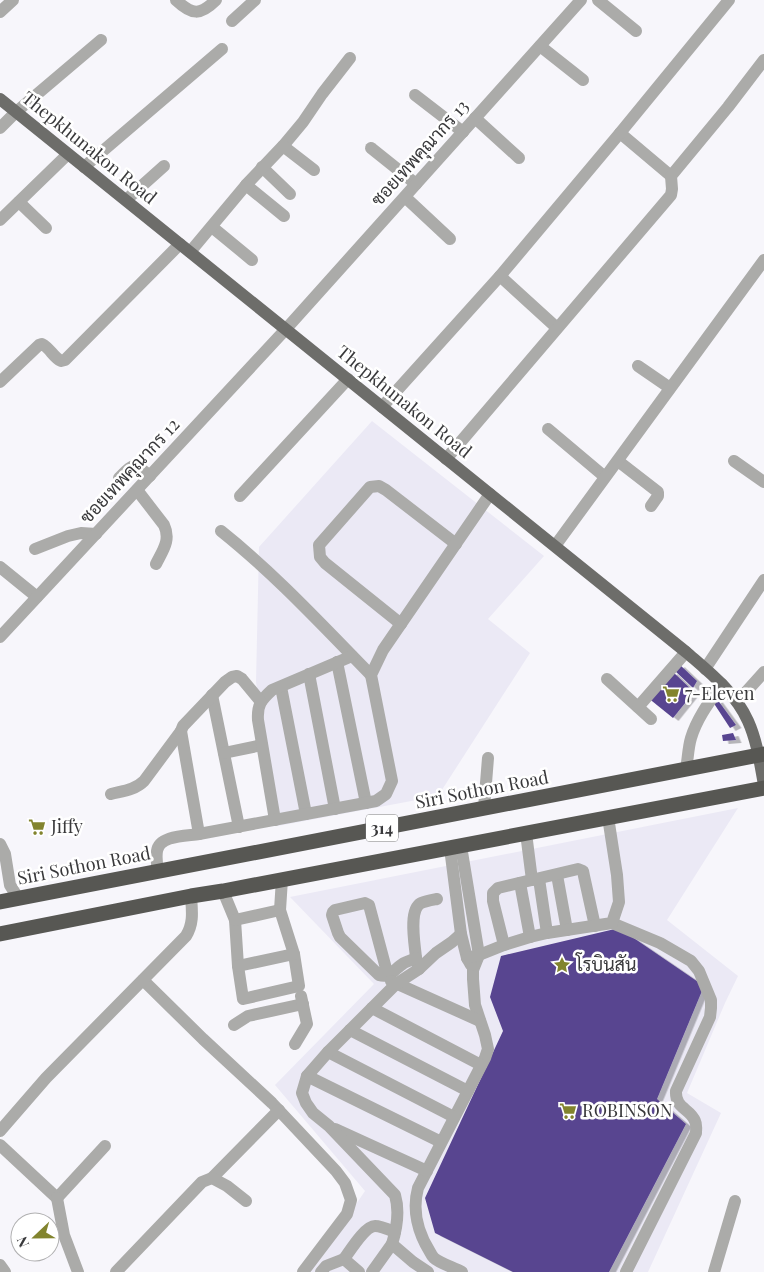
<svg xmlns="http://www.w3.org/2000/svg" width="764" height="1272" viewBox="0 0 764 1272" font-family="'Playfair Display',Sarabun,serif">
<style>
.built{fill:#ebe9f5}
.building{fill:#584590;filter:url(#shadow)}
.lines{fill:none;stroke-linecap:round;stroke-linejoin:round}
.minor{stroke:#ababa9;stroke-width:12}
.major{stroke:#6d6d6a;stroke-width:12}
.highway{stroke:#575753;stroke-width:15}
.labels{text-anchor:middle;stroke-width:5;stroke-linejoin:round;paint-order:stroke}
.shield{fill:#fff;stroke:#747476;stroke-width:1}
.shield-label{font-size:16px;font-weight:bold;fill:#39393b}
.street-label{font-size:18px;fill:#39393b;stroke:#fff}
.poi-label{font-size:18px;fill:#39393b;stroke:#fff;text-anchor:start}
</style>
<defs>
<filter id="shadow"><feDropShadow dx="5.5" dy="3" stdDeviation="0" flood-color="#0004"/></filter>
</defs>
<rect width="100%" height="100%" fill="#f7f6fb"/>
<g class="built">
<path d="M372,421L544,556L488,619L530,653L438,796L278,826L256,682L259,547Z"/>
<path d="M738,808L667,920L738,976L725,1003L687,1093L721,1113L648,1272H310L365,1191L275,1085L374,984L290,897Z"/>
</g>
<g class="building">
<path d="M679,664L697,681L693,688L674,670Z"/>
<path d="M672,671L694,692L673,718L647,697Z"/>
<path d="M717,699L736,725L730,728L713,702Z"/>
<path d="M733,733L736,740L723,741L722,735Z"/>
<path d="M619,928L704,986L657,1099L686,1124L609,1272H513L435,1233L425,1198L503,1031L490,997L501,956Z"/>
</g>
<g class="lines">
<g class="minor">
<path d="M176,0C192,15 200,16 216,0"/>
<path d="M598,0L636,31"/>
<path d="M0,12L13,0"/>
<path d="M232,21L255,0"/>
<path d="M540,46L583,80"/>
<path d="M415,95L463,132"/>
<path d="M475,118L519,158"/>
<path d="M0,128L16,112L101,40"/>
<path d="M620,133L671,176"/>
<path d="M283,146L303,122L322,94L350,58"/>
<path d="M371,148L416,184"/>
<path d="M84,167L222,49"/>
<path d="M262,167L290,194"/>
<path d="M246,185L284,216"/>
<path d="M405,197L450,239"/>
<path d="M126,200L164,166"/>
<path d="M19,202L46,228"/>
<path d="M0,220L68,154"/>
<path d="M212,227L252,260"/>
<path d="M190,252L246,185L283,146L314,170"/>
<path d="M500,276L557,328"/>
<path d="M638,366L670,388"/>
<path d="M0,382L39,345L42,344C50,348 53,357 61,361L65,360L180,244"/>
<path d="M382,407L500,276L620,133L729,0"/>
<path d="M548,429L605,477"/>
<path d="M446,459L671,195L672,189L671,176L728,107L764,60"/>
<path d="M618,461L658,492V496L651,506"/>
<path d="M734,461L764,482"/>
<path d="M119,478C134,463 133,462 150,476"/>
<path d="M137,490L164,525C171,540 163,550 156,564"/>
<path d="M240,496L348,379"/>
<path d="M221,531C275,574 322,625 371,675"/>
<path d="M555,546L764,260"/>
<path d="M35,549L68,536L81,533L96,534"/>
<path d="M0,567L37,597"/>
<path d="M401,624L325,563L320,557L319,545L370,487L379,486L386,490L456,544"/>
<path d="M0,637L286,329L581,0"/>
<path d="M337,662L366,803"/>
<path d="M705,669L764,580"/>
<path d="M309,674L335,809"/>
<path d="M607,679L651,719"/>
<path d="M281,687L306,814"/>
<path d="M212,695L239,827"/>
<path d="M737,702L764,672"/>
<path d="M638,707L686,652"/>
<path d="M224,753L262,745"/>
<path d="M686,769C688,759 688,748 691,738C697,718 710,701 722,684"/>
<path d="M111,794C123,791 135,790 144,781L181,731"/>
<path d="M484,808L488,758"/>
<path d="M275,820L258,720C257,705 261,700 272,690L352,656"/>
<path d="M526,833L532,880"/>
<path d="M199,834L181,731L183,726L225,682L232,677L237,676L242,679L261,702"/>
<path d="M0,844L5,854L10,885L18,898"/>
<path d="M461,846L479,955L473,970V979L475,1005L485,1035L488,1049L485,1058L418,1188C412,1210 418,1233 430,1252C431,1254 432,1256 434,1258C439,1263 455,1268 462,1272"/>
<path d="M450,848L461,934L467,958L471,965"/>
<path d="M158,871C157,865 156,857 157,851C159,835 187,836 199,834L376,801L386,794L392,781L371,675L383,650L490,494"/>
<path d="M557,875L567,930"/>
<path d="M539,879L547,933"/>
<path d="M520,883L530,937"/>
<path d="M223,891L235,920L238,966L243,999L299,986L294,954L280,910L282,879"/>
<path d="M235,920L280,910"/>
<path d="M612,923L660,943L691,961L699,971L711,1000V1008L710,1017L676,1091C675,1109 690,1108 695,1121C697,1125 696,1129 696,1133L626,1272"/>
<path d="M504,945L493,901V893L498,888L578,869L583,871L584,876L595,926"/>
<path d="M416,958C415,945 408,910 421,903C426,901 432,900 437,899"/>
<path d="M467,958L479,955L504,945L530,937L547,933L612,923L619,902L617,875L608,817"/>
<path d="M238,966L294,954"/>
<path d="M388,976L369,905L365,903L335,910L333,912L332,915L338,933L340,937L379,975C391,979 395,968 404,963C408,961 412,960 416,958L419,969"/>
<path d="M143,980L203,1039L272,1103L336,1171L345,1183L351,1200L347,1214L303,1272"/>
<path d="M391,981L480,1021"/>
<path d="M372,1008L481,1065"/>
<path d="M234,1025L248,1016L303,1004"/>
<path d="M350,1030L468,1091"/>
<path d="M295,1044L307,1024L301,996"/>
<path d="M328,1052L454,1117"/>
<path d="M307,1076L441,1142"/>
<path d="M335,1129L427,1171"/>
<path d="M0,1131L46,1078L186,936C194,923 192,911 191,896"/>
<path d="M0,1145L57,1198L105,1146"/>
<path d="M212,1178L279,1110"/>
<path d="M57,1198L64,1235L78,1272"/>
<path d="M0,1265L5,1272"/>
<path d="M116,1272L202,1182L212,1178L227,1186L246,1201"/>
<path d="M321,1272L326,1266L344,1259"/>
<path d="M359,1272L344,1259C350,1251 365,1226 375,1226C381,1226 390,1230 395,1232"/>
<path d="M372,1272L392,1244"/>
<path d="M428,1272L413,1262L392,1244C397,1228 400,1212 395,1195L329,1126L313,1113L306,1103L302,1093L307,1076L328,1052L396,984L419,969L436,953L452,942L461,934"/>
<path d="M714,1272L735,1201"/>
</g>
<path class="major" d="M0,99L686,652C709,672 735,692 748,721C757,741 760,763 764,785"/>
<g class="highway">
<path d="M0,902L764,754"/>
<path d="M0,934L191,896L223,891L764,788"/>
</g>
</g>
<defs>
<g id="supermarket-bare" transform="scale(1.35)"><path d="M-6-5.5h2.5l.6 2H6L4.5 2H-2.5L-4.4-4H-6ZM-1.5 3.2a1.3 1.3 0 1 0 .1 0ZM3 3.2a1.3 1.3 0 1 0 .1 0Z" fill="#82842e" stroke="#fff" stroke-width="2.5" paint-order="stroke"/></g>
<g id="sight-bare" transform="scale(1.35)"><path d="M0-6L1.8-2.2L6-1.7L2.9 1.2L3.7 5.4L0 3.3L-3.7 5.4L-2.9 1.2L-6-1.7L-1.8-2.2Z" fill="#82842e" stroke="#fff" stroke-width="2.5" paint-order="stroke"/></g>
</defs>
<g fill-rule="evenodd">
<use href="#supermarket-bare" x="671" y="694"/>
<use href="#supermarket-bare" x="37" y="827"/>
<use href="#sight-bare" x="562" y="965"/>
<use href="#supermarket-bare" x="568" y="1111"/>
</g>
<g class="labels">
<rect class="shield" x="366" y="814.5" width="32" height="27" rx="4"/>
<g class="shield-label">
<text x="382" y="834">314</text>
</g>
<g class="street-label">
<text transform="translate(89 148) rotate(39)" y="6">Thepkhunakon Road</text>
<text transform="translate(420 153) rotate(-48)" y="6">ซอยเทพคุณากร 13</text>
<text transform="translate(404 402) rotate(39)" y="6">Thepkhunakon Road</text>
<text transform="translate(130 471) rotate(-47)" y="6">ซอยเทพคุณากร 12</text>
<text transform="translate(482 790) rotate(-11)" y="6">Siri Sothon Road</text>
<text transform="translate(84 866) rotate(-11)" y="6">Siri Sothon Road</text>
</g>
<g class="poi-label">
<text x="685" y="700">7-Eleven</text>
<text x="51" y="833">Jiffy</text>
<text x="576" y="971">โรบินสัน</text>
<text x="582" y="1117">ROBINSON</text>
</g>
</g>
<g transform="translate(35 1237) rotate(248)"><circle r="24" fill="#ffffff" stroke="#b0b0b1"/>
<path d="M0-4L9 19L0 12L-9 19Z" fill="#82842e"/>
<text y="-8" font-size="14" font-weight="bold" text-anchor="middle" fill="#39393b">N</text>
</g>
</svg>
